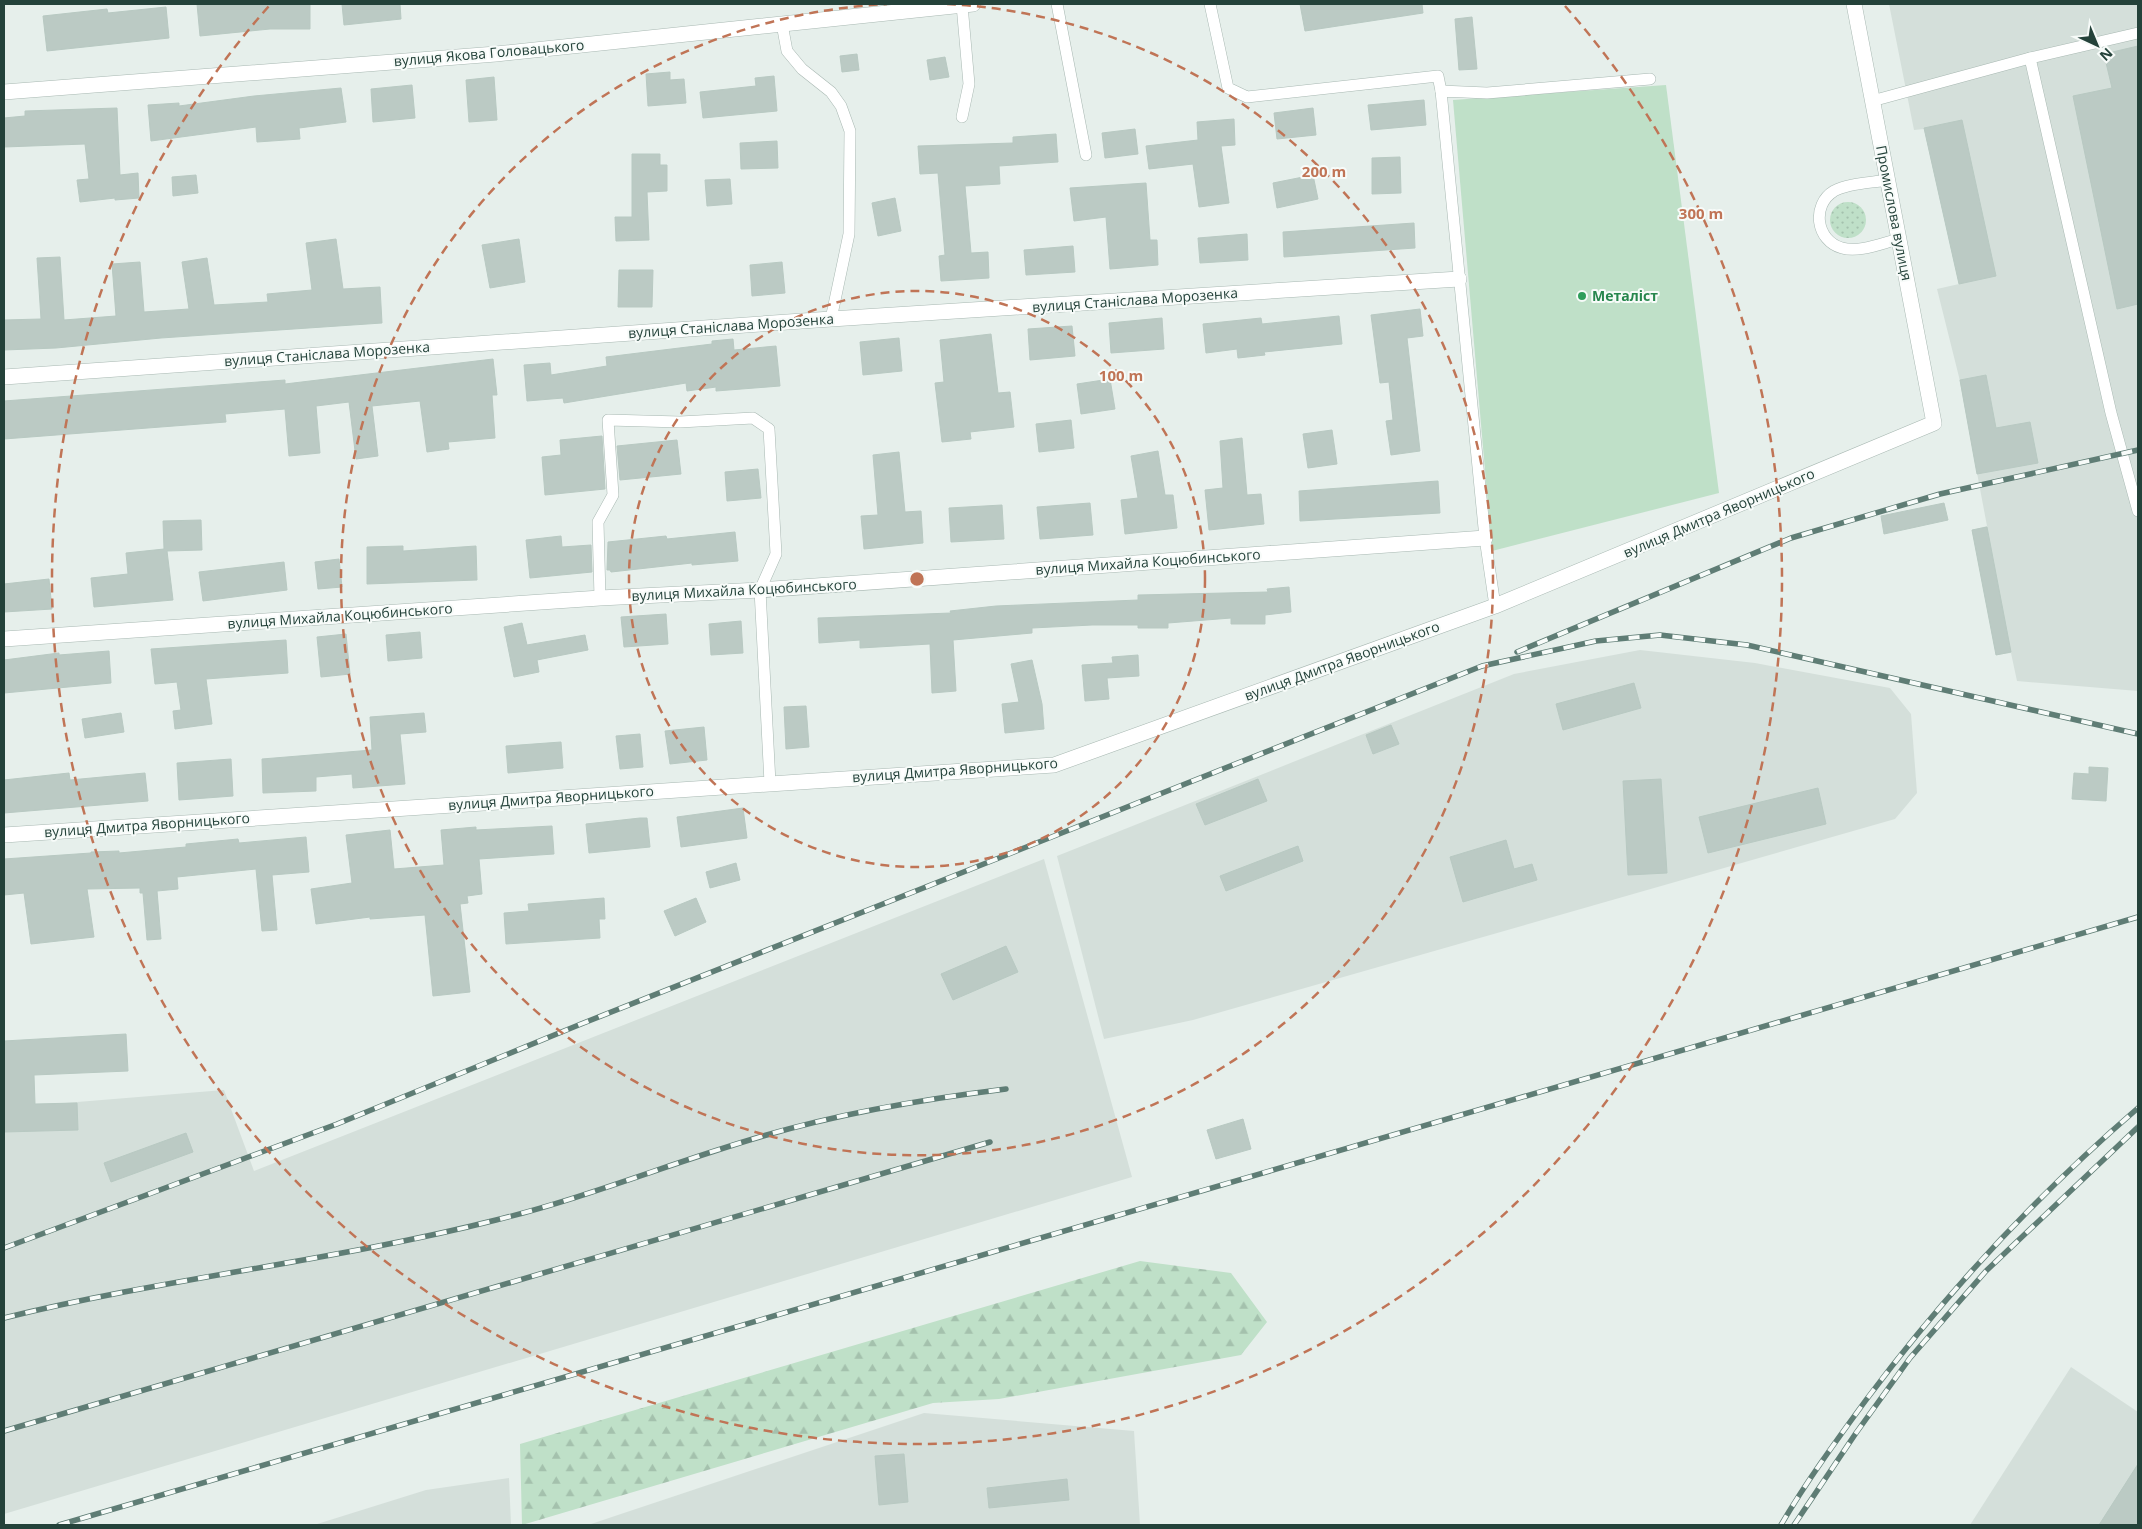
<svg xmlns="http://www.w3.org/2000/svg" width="2142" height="1529" viewBox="0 0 2142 1529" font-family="'Open Sans',sans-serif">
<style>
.built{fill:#d4dfda}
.grass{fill:url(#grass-dots)}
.forest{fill:url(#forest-firs)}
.pitch{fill:#bfe0c8}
.building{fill:#bbcac4;stroke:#b8c9c2}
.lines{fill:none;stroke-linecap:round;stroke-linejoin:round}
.service-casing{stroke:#a8b8b2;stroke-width:12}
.minor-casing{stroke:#a8b8b2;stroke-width:16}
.service{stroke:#fff;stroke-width:11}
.minor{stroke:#fff;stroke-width:15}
.rail-casing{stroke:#5f7d75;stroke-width:5.5}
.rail{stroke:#f7fbf9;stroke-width:4;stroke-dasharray:11;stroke-linecap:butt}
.ring{fill:none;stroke:#c07456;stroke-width:2.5;stroke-dasharray:9 6}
.leisure-dot{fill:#2e9e5b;stroke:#f7fbf9;stroke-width:2}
.labels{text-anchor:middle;stroke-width:4;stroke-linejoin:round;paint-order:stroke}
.street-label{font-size:14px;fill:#24423a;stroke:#f7fbf9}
.leisure-label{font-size:14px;font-weight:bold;fill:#27864d;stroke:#f7fbf9;text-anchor:start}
.centre{fill:#c07456;stroke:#f7fbf9;stroke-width:2.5}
.ring-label{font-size:15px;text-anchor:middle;font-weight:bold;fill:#c07456;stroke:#f7fbf9;stroke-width:4;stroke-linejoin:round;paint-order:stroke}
</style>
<defs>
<pattern id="grass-dots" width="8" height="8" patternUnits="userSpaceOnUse" patternTransform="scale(1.25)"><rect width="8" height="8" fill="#bfe0c8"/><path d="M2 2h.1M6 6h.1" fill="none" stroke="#a4c1ad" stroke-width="1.8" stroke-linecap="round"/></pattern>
<pattern id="forest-firs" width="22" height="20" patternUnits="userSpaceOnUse" patternTransform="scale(1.25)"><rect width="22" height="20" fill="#bfe0c8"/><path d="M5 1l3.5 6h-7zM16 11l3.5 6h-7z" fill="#a4c1ad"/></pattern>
</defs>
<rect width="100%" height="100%" fill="#e6efeb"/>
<g class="built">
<path d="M1889,4H2138V691L2017,681L2011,653L1996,655L1972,530L1987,526L1959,377L1937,289L1959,284L1924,129L1914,130Z"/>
<path d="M1640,650L1755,663L1890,688L1911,714L1917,793L1895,819L1193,1020L1104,1039L1057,856L1514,674Z"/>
<path d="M1044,859L1132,1177L4,1514V1108L224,1090L254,1171Z"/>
<path d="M2071,1367L2138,1412V1525H1970Z"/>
<path d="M924,1413L1134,1431L1140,1525H588Z"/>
<path d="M509,1478L511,1525H314L426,1490Z"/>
</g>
<circle class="grass" cx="1848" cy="220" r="18"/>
<path class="forest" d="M1140,1261L1231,1273L1267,1322L1241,1355L999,1399L933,1403L522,1525L520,1444Z"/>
<path class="pitch" d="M1666,85L1719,493L1492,551L1453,100Z"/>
<g class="building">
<path d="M197,4H310V29H270L200,36Z"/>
<path d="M342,4H400L401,19L344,25Z"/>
<path d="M1300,4H1422L1423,13L1305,31Z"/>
<path d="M166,7L169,38L47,51L43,16L107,9L108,13Z"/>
<path d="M1472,17L1477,69L1459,70L1455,19Z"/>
<path d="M2138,46V304L2117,309L2073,96L2112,88L2104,54Z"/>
<path d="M857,54L859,70L842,72L840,56Z"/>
<path d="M945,57L949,77L930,80L927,60Z"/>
<path d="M670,72V80L684,79L686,103L648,106L646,74Z"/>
<path d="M774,76L777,111L703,118L700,92L756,86L755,78Z"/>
<path d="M494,77L497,120L469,122L466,80Z"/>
<path d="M412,85L415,118L373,122L371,89Z"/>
<path d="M341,88L346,122L299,128L300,139L257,142L256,127L151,141L148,105L179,103V106L254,96Z"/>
<path d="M1424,100L1426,125L1371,130L1368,105Z"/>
<path d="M117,108L120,175L138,173L139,198L115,200V198L80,202L77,180L89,179L85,144L4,147V118L25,116V111Z"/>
<path d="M1313,108L1316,135L1277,139L1274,113Z"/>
<path d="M1234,119L1235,145L1221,146L1229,203L1199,207L1193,164L1149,169L1146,146L1198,140L1197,122Z"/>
<path d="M1962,120L1996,276L1959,284L1924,128Z"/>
<path d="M1135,129L1138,154L1105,158L1102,133Z"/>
<path d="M1056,134L1058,162L999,166L1000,184L965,186L971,253L988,252L989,278L941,281L939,256L945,255L938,173L920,174L918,146L1013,143V137Z"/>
<path d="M777,141L778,168L741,169L740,143Z"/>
<path d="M632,154H660V165H667V191L647,192L649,240L616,241L615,217H632Z"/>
<path d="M1400,157L1401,193L1372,194V158Z"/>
<path d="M196,175L198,193L173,196L172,177Z"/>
<path d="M1313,175L1318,199L1277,208L1273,183Z"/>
<path d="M730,179L732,204L707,206L705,180Z"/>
<path d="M1146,183L1150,240H1157L1158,265L1110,269L1106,217L1074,221L1070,188Z"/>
<path d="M895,198L901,231L878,236L872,203Z"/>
<path d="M1414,223L1415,248L1284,257L1283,232Z"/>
<path d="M1247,234L1248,260L1200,263L1198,238Z"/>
<path d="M336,239L343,289L380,287L382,323L161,338L56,348L4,350V320L41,319L37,258L60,257L64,320L116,316L112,264L140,262L144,312L189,309L182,262L207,258L214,305L268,302L267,294L312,290L306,243Z"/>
<path d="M519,239L525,282L490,288L482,245Z"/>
<path d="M1073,246L1075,272L1026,275L1024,250Z"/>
<path d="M782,262L785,293L752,296L750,265Z"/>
<path d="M619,270H653L652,307H618Z"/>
<path d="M1420,309L1423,336L1407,338L1420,451L1391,455L1386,421L1393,420L1389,382L1380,383L1371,315Z"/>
<path d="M1339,316L1342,344L1264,352L1265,355L1238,358L1237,349L1206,353L1203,324L1261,318L1262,324Z"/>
<path d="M1162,318L1164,349L1111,353L1109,323Z"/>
<path d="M1072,326L1075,356L1030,360L1028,329Z"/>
<path d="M991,334L998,393L1010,392L1014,427L970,432L971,439L942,442L935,383L944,382L940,340Z"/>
<path d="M899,338L902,371L863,375L860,342Z"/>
<path d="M733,339L734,350L776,346L780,386L716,391V387L687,391L686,383L564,403L563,398L527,401L524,365L550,363L551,375L607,366L606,357L712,344V341Z"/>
<path d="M493,359L497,395H492L495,438L448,442L449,449L427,452L420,401L372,406L378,456L356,459L349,402L316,406L320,453L289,456L285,409L225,414L226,422L4,439V401L285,380V384Z"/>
<path d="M1986,375L1996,428L2030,422L2038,463L1977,474L1960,380Z"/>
<path d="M1110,379L1115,409L1081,414L1077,384Z"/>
<path d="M1071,420L1074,448L1039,452L1036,424Z"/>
<path d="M1332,430L1337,464L1308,468L1303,434Z"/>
<path d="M602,436L605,489L545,495L542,457L561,455L560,440Z"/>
<path d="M1242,438L1247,495L1261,494L1264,524L1209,530L1205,490L1223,488L1220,441Z"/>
<path d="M677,440L681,474L620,480L617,446Z"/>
<path d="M1158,451L1165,495H1173L1177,528L1125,534L1121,500L1138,498L1131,456Z"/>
<path d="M899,452L905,512L921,511L923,543L864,549L861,516L878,515L873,455Z"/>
<path d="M758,469L761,498L727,501L725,472Z"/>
<path d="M1438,481L1440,513L1300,521L1299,491Z"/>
<path d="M1090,503L1093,535L1040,539L1037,507Z"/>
<path d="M1944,503L1948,520L1884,534L1881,516Z"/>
<path d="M1002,505L1004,539L951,542L949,508Z"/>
<path d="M201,520L202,550L167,551L173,600L94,607L91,578L128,574L126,553L164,549L163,521Z"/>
<path d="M1987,527L2011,652L1996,655L1972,530Z"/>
<path d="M735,532L738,561L692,565V563L611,572L610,570H607L608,542L666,536L667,539Z"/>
<path d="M561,536L562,547L591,545L592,572L530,578L526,540Z"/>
<path d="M403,546V551L476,546L477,580L367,584V547Z"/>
<path d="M339,559L342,587L318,589L315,562Z"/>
<path d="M284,562L287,590L203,601L199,572Z"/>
<path d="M49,579L52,609L4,612V584Z"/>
<path d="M1289,587L1291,612L1265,615V624H1231V618L1168,623V628H1138V625H1092L1032,628V633L953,640L956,691L932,693L930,644L860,648V640L819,643L818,618L951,613L950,611L996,606L1138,600V595L1268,592L1267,589Z"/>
<path d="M666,614L668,644L624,647L621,617Z"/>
<path d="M741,621L743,653L711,655L709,624Z"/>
<path d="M522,623L527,645L585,635L588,650L537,660L539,672L514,677L504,627Z"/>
<path d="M420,632L422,658L388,661L386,635Z"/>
<path d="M346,634L350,674L321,677L317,637Z"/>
<path d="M286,640L288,673L206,679L212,724L175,729L173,711L181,710L177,682L155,684L151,649Z"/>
<path d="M109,651L111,683L4,693V660L59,653V655Z"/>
<path d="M1138,655L1139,676L1107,678L1109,699L1085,701L1082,665L1113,663L1112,657Z"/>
<path d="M1032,660L1042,704L1044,729L1005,733L1002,704L1019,702L1011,664Z"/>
<path d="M1634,683L1641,708L1563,730L1556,704Z"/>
<path d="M806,706L809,747L786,749L784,707Z"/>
<path d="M121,713L124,732L85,738L82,719Z"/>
<path d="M424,713L426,732L400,734L405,784L353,788L352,774L316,777V791L263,793L262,759L372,750L370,717Z"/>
<path d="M1391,725L1399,744L1373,754L1366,735Z"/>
<path d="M704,727L707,760L670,764L665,731Z"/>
<path d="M640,734L643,767L620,769L616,736Z"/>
<path d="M561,742L563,768L508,773L506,746Z"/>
<path d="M231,759L233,796L179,800L177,763Z"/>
<path d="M2089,767L2108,768L2106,801L2072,799L2074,773L2089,774Z"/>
<path d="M69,773L70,780L145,773L148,801L4,813V780Z"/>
<path d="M1258,779L1267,801L1205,825L1196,804Z"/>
<path d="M1661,779L1667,873L1628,875L1623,781Z"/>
<path d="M1818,788L1826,824L1708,853L1699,817Z"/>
<path d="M743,808L747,838L681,847L677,817Z"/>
<path d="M640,818H647L650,847L589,853L586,824Z"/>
<path d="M552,826L554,854L479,859L482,894L467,896L468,903L460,904L470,992L433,996L425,915L370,919V917L316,924L311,889L352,883L346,835L390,830L394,869L444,865L441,830L476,827V830Z"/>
<path d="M306,837L309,872L272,875L277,930L262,931L256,869L177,877L178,889L157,891L161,939L147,940L143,893H140V888L87,889L94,937L31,944L24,893L4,895V859L91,853V852L119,851V853L186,847V844L238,839L239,843Z"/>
<path d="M1506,840L1514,869L1532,864L1537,880L1463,902L1450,857Z"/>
<path d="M1298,846L1303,861L1226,891L1220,876Z"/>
<path d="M736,863L740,880L710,888L706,872Z"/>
<path d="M604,898L605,919H599L600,938L506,944L504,913L529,911L528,904Z"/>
<path d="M696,898L706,922L675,936L664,911Z"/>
<path d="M1006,946L1018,972L953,1000L941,974Z"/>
<path d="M126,1034L128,1071L34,1075L35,1104L77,1103L78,1130L4,1132V1041Z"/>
<path d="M1243,1119L1251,1149L1216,1159L1207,1130Z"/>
<path d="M186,1133L193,1152L111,1182L104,1163Z"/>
<path d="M904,1454L908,1502L879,1505L875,1456Z"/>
<path d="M2138,1464V1525H2099Z"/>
<path d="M1067,1479L1069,1500L989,1508L987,1488Z"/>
</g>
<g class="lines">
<g class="service-casing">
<g id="service">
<path d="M1057,4L1086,155"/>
<path d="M1210,4L1228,88L1247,97L1438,76L1441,91"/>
<path d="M962,5L969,84L962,117"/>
<path d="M782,24L787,51L802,69L831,92L841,106L850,131L849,234L831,319"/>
<path d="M2030,58L2111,413L2138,511"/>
<path d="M1872,101L2030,58L2138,33"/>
<path d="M1887,180C1871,183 1849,183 1834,191C1811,205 1816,241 1842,248C1859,253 1882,243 1899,239"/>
<path d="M600,598L598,522L613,495L608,420L680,422L753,418L769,429L776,554L760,590L770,783"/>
<path d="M1495,606L1485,538L1441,91L1487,93L1650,79"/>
</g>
</g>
<g class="minor-casing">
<g id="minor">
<path d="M4,92L496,54L973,4"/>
<path d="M4,377L831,319L1459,279"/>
<path d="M4,639L600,598L760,590L1485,538"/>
<path d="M4,835L1054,765L1495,606L1934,423L1854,4"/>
</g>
</g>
<use href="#service" class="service"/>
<use href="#minor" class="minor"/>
<g class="rail-casing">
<g id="rail">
<path d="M1517,652L1791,538L1940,494L2138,450"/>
<path d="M4,1248L337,1124L581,1024L1482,666L1596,641L1660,635L1747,645L2138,734"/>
<path d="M4,1318C166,1278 334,1261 496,1220C586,1198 673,1162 763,1136C842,1113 924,1099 1006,1089"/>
<path d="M4,1431L990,1142"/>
<path d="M59,1525L2138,917"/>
<path d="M1781,1525C1806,1482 1836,1441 1866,1400C1946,1293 2037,1195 2138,1108"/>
<path d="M1794,1525L1856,1433L1910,1358L1986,1271L2138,1127"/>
</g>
</g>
<use href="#rail" class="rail"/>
</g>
<g class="ring">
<circle cx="917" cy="579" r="288"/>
<path d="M947 4A576 576 0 1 1 887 4"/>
<path d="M1565 6A865 865 0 1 1 269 6"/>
</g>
<circle class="leisure-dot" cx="1582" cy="296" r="5"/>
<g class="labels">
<g class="street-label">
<text transform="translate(489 53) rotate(-5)" y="5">вулиця Якова Головацького</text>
<text transform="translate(1894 213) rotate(79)" y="5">Промислова вулиця</text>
<text transform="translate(1135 300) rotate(-4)" y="5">вулиця Станіслава Морозенка</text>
<text transform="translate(731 326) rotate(-4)" y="5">вулиця Станіслава Морозенка</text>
<text transform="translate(327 354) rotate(-4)" y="5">вулиця Станіслава Морозенка</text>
<text transform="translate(1719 513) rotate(-23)" y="5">вулиця Дмитра Яворницького</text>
<text transform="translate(1148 562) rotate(-4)" y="5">вулиця Михайла Коцюбинського</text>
<text transform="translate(744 590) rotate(-3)" y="5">вулиця Михайла Коцюбинського</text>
<text transform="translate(340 616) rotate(-4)" y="5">вулиця Михайла Коцюбинського</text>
<text transform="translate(1342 661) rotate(-20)" y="5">вулиця Дмитра Яворницького</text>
<text transform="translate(955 770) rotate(-4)" y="5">вулиця Дмитра Яворницького</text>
<text transform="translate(551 798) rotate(-4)" y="5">вулиця Дмитра Яворницького</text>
<text transform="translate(147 825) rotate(-4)" y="5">вулиця Дмитра Яворницького</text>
</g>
<g class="leisure-label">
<text x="1592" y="301">Металіст</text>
</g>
</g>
<circle cx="917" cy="579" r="8" class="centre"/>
<g class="ring-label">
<text x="1324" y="177">200 m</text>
<text x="1701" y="219">300 m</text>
<text x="1121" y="381">100 m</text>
</g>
<rect width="2142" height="1529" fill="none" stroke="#24423a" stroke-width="10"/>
<g transform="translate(2097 45) rotate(136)" stroke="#f7fbf9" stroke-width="4" paint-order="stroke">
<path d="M0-4L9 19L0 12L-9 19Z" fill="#24423a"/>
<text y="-8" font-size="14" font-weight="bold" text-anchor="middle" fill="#24423a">N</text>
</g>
</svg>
